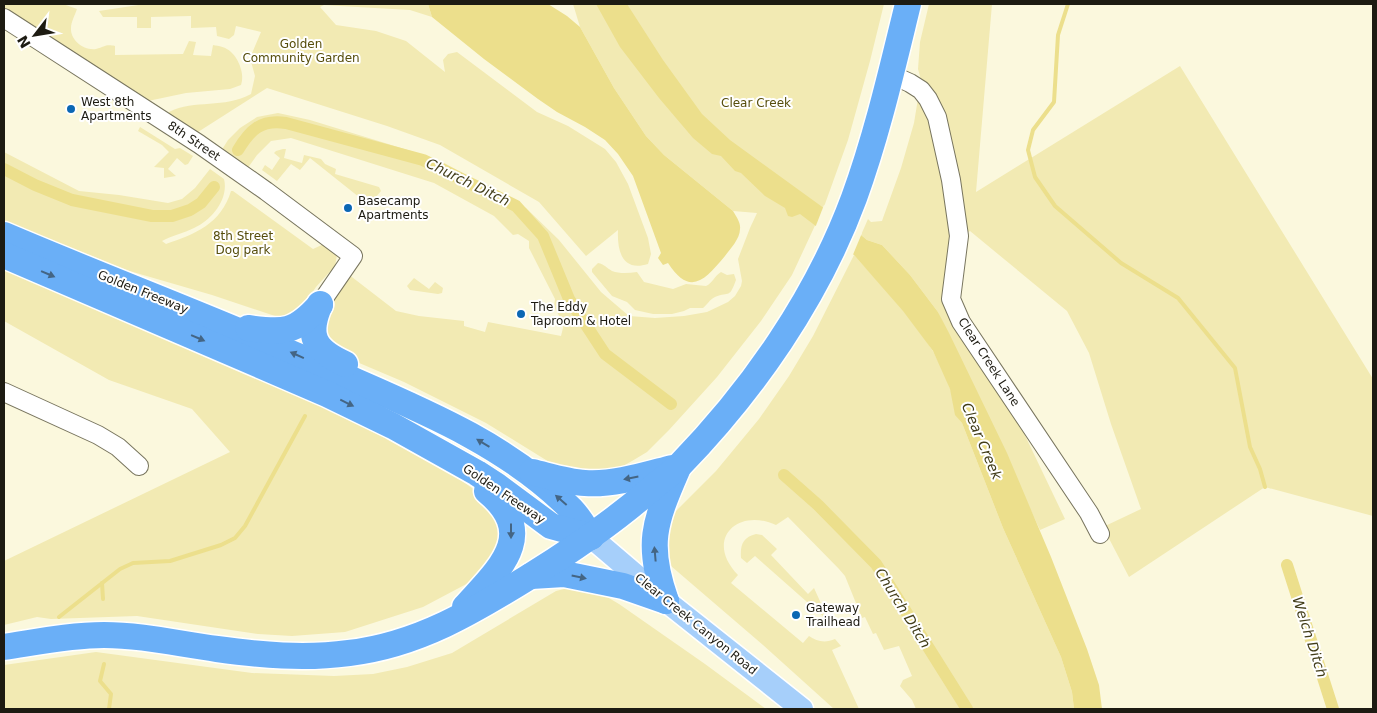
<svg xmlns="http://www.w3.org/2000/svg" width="1377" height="713" viewBox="0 0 1377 713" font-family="'DejaVu Sans',sans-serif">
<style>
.green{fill:#f2eab3}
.water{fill:#ecdf8c}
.pier{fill:#fbf8dd}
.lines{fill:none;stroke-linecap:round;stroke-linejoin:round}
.stream{stroke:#ecdf8c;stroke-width:4}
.canal{stroke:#ecdf8c;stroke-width:12}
.minor-casing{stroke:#78755e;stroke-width:20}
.major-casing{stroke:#fff;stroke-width:25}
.highway-casing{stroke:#fff;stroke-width:29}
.minor{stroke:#fff;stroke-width:18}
.major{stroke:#a6cffa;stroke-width:22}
.highway{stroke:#6aaff7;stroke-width:26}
.oneway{fill:#446584}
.poi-dot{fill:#0b67b4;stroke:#fff;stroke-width:2}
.labels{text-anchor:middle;stroke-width:4;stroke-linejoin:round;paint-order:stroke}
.park-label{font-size:12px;fill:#564d0b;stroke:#fff}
.poi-label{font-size:12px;fill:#1d1b12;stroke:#fff;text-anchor:start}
.street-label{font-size:12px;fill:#1d1b12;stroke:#fff}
.water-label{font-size:14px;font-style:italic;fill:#423d19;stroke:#fff}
</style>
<rect width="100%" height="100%" fill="#fbf8dd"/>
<g class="green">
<path d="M4,4H63L77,9C75,15 71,22 71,28C70,40 84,51 96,49C105,47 105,44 115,46V55L183,54L189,41L196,42L193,55L211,56L213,45C219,46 226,47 231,52C239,59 245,75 241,85L230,89L186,93L148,101L4,10Z"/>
<path d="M145,4H428L432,17L410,10L340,6L324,5L320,7L336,25L376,31L406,41L445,72L443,60L448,54L457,52L537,112L568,126L605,149L616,162L628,184L648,238L651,254L648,264C622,272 617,251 618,230L586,256L539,202L440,145L387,126L267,88L198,132L195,133L169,115V112C195,99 224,109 251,94L255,76L250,58L261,32L236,26L234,35L229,39L217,36L216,27L191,28V16L151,17V28H137V17H103L99,11Z"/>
<path d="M573,4H884L870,61L848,140L825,204L792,275L761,321L717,377L669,430L647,452L632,461L623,466L597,473L554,465L486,423L404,382L338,354L317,328L348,274L396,311L419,316L464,321V326L485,332L488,322L561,336L564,324L554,307L555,299L529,248V241L518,234L513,235L494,216L434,183L291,138L271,141L257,155L247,169L223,152V148L228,140L240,128L257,117L278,113L310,120L437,159L526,208L559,240L601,292L629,316L655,318L684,316L707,312L728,302L735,296L741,286L742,281L738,259L750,228L757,213L733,211L664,155L646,136L614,88L580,27Z"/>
<path d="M929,4H992L976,192L1180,66L1373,379V516L1265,487L1129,577L1103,527L1141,509L1111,424L1089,353L1067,311L970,231L951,243L945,298L1020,425L1065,519L1040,530L938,312L910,275L882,245L867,240L861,235L868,219L871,222L882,221L883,218L901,168L914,123L921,80L918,69L920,42Z"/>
<path d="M140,127L175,149L180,148L193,156L188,164L185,165L177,158L168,169L176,176L164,178V168L154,167L169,152L162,145L138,131Z"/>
<path d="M283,149H286L284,158L302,163L304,155L321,159L325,164L336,169L335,174L379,187L381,191L369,205L310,158L300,170L291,164L277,181L262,170L265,165L272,170L280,158L274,153L276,151Z"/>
<path d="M4,152L79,191L119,195L168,203L182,199L195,188L210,169L224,179C229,199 212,220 194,228C184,233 171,236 162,241L166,244C195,234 221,224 231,191H233L313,249L326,243L337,255L335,266L316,287L297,315L284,319L212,295L126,270L4,221Z"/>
<path d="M854,255C881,285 914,319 934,353C940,365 947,379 951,391C955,405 952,411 962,423L1003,528L1061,657L1072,692L1074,709H916L912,700L900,686L903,680L912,676L899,646L884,650L876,633L873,634L865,617L862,618L845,576L839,569L788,517L776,525C737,507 704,540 738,575L731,583L803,643L809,636C817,642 826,643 835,639L841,646L832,650L859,709H834L763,645L671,566L662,554L670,517L716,471L759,419L789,376L813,336Z"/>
<path d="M598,263C604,264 607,268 612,271C620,274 629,273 637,272L644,282L673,289L686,284L706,286C713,283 714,276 721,272L727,275L734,274L736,280C729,299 730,291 715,297C710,299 707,305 703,308H690L684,311L672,314H653L635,310L627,302L612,296L592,272V269Z"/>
<path d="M4,266L89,303L359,423L440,465L490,501L506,543L474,580L423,607L345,632L292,636L258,634L137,616L51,619L37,617L4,625V561L230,452L192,409L109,380L4,321Z"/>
<path d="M414,278L429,289L435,282L443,288L442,293L438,294L410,290L407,286Z"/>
<path d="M756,534L762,535L777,549L771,555L808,594L814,588L829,621L824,627L817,625L824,617L755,556L747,563L741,558C740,545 743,537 756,534Z"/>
<path d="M572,587L597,591L619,604L705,664L766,709H4V665L96,652L252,673L334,676L373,674L407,667L452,653L556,591Z"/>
</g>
<g class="water">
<path d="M428,4H548L567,16L580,27L614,88L646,136L664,155L733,211C736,216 741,223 740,229C740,239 730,249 725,256C705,280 690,297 668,263L663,265L658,258L661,253L633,176L618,154L605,140L585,127L557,112L538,99L484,59L432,17Z"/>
<path d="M596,4H627L663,60L702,114L730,140L861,235L867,240L882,245L910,275L938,312L949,333L1007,453L1051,557L1087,649L1099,685L1102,709H1074L1072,692L1061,657L1003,528L962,423L955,415L950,389L933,351L903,311L854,255L800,214L792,217L788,216L785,208L765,196L741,173L735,171L721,156L712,154L693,138L659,98L620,47Z"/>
</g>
<path class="pier" d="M824,205L862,233L852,257L815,228Z"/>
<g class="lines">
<g class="stream">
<path d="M1068,4L1058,35L1054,102L1033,130L1028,150L1035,177L1055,206L1121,263L1178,298L1235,368L1250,447L1260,469L1265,487"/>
<path d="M102,583L103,599"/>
<path d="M59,617L120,569L133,563L170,561L221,545L235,538L245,526L305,416"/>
<path d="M104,664L100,681L111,694L109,709"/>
</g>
<g class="canal">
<path d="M238,150C250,130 261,119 286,123L423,160L516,206L543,236L569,299L605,354L671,404"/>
<path d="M4,169L35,185L72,200L152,216H172L190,210L201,203L214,187"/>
<path d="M784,475L818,505L876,564L967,709"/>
<path d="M1287,565L1333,709"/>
</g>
<g class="minor-casing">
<g id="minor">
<path d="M4,18L199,144L266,191L353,256L320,304"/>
<path d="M890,74L910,83L921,90L928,99L937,117L951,180L959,236L951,299L961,322L1089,513L1100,534"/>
<path d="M4,392L98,435L118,447L139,466"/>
</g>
</g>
<g class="major-casing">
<path id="major" d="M591,537L666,601L802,709"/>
</g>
<g class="highway-casing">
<g id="highway">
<path d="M4,235C112,281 222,322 330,370C414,407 505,442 571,509C579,517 585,528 591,537"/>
<path d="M4,255L327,394L393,426L477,473L497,486L551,526L591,537"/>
<path d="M320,304C306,336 314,350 345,364"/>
<path d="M248,328C284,333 295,333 320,305"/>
<path d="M532,472C549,476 567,482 585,483C614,485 645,475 672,468"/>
<path d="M531,576L564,574L623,586L666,601"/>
<path d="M666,601C646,545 654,523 677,470"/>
<path d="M465,607C498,570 540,535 487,491"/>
<path d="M4,647C37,642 71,635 104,635C142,635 179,644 217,649C261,655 304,659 349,653C418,645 474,611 532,575C574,549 613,522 650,490C659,482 670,474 679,466C753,390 817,298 854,198C877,135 892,69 908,4"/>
</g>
</g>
<use href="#minor" class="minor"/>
<use href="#major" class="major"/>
<use href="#highway" class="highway"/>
</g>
<defs><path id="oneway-solid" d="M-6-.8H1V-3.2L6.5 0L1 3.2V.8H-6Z" transform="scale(1.25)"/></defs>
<g class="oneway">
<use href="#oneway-solid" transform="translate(48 274) rotate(23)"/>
<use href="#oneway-solid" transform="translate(198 338) rotate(23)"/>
<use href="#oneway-solid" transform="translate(297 355) rotate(-156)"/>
<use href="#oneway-solid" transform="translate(347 403) rotate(26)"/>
<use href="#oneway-solid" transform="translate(483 443) rotate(-149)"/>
<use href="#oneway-solid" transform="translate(631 478) rotate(169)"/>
<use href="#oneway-solid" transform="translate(561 500) rotate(-139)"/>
<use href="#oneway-solid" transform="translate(511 531) rotate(90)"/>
<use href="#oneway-solid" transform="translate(655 554) rotate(-95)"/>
<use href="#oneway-solid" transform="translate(579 577) rotate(12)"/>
</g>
<g class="poi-dot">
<circle cx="71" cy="109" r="5"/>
<circle cx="348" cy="208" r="5"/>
<circle cx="521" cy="314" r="5"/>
<circle cx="796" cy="615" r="5"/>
</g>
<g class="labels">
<g class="park-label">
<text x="301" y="48">Golden<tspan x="301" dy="14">Community Garden</tspan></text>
<text x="756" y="107">Clear Creek</text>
<text x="243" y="240">8th Street<tspan x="243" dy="14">Dog park</tspan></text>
</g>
<g class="poi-label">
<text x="81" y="106">West 8th<tspan x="81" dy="14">Apartments</tspan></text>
<text x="358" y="205">Basecamp<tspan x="358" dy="14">Apartments</tspan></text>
<text x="531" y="311">The Eddy<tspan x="531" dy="14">Taproom &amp; Hotel</tspan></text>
<text x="806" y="612">Gateway<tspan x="806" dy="14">Trailhead</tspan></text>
</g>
<g class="street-label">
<text transform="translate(194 141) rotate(34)" y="4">8th Street</text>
<text transform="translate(143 292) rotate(22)" y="4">Golden Freeway</text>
<text transform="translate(989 362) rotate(57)" y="4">Clear Creek Lane</text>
<text transform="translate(504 494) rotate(34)" y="4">Golden Freeway</text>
<text transform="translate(696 624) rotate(39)" y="4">Clear Creek Canyon Road</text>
</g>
<g class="water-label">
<text transform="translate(468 182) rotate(26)" y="5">Church Ditch</text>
<text transform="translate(982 441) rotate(67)" y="5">Clear Creek</text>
<text transform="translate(903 608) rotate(58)" y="5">Church Ditch</text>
<text transform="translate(1310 637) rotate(72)" y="5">Welch Ditch</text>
</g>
</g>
<rect width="1377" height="713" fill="none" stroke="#1d1b12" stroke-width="10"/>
<g transform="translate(35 35) rotate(239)" stroke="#ffffff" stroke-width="4" paint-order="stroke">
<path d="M0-4L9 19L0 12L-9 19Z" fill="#1d1b12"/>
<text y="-8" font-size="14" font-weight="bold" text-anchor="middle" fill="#1d1b12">N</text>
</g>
</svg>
